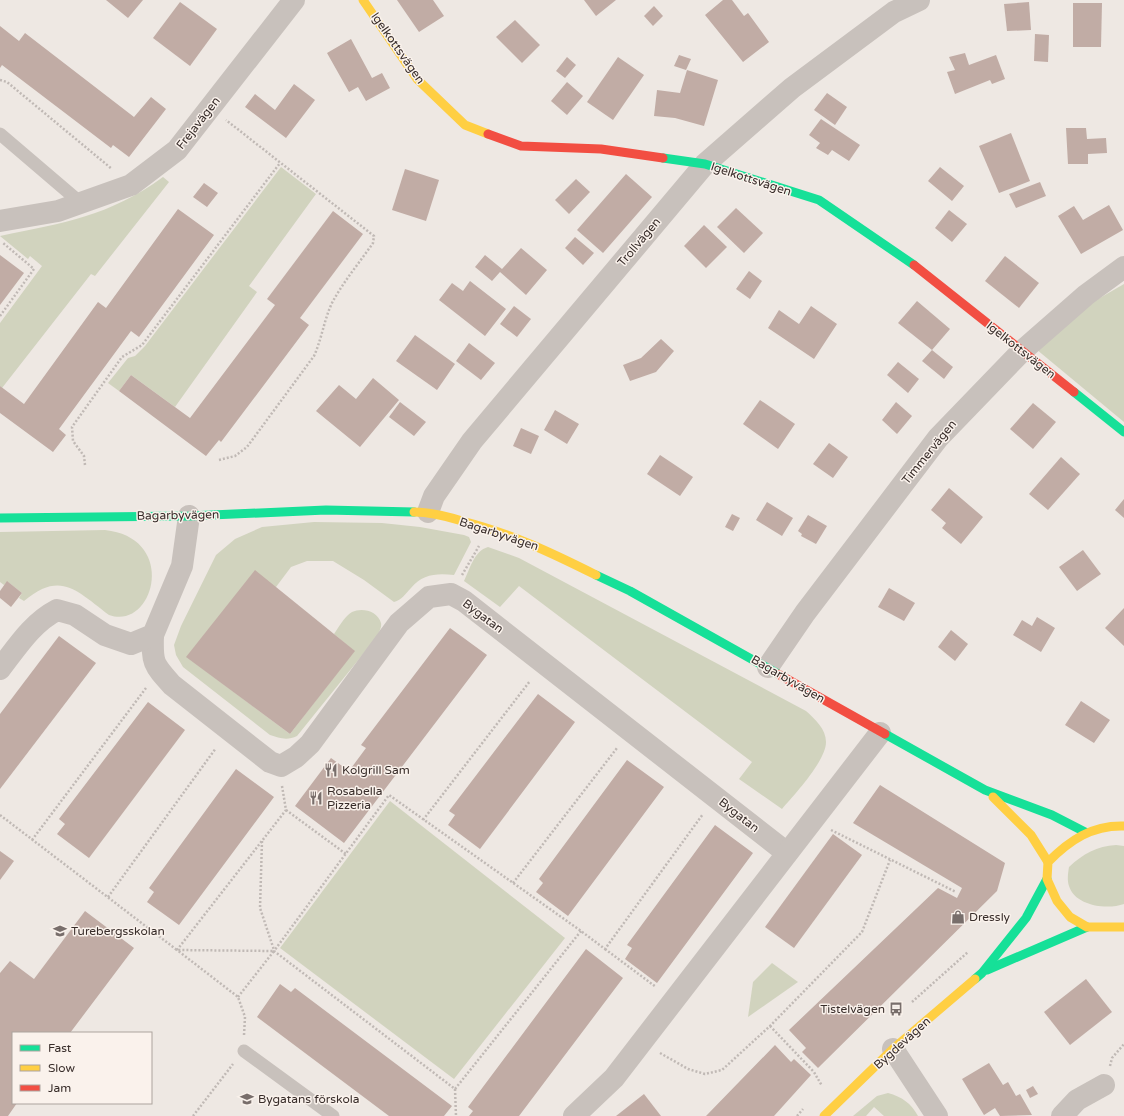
<svg xmlns="http://www.w3.org/2000/svg" width="1124" height="1116" viewBox="0 0 1124 1116" font-family="'Varela Round',sans-serif">
<style>
.green{fill:#d1d3be}
.building{fill:#c1aca5}
.lines{fill:none;stroke-linecap:round;stroke-linejoin:round}
.path{stroke:#c0b9b5;stroke-width:2.5;stroke-dasharray:2 2;stroke-linecap:butt}
.lane{stroke:#c8c1bc;stroke-width:13}
.street{stroke:#c8c1bc;stroke-width:22}
.fast{stroke:#16e098;stroke-width:9}
.slow{stroke:#ffcf43;stroke-width:9}
.jam{stroke:#f24e42;stroke-width:9}
.labels{text-anchor:middle;stroke-width:3;stroke-linejoin:round;paint-order:stroke}
.street-label{font-size:12px;fill:#382d2a;stroke:#faf2ec}
.poi-label{font-size:12px;fill:#382d2a;stroke:#faf2ec;text-anchor:start}
</style>
<rect width="100%" height="100%" fill="#eee8e3"/>
<g class="green">
<path d="M281,167L316,194L249,286L257,292L175,407L131,375L119,391L108,383L128,358L135,356L145,346Z"/>
<path d="M163,177L169,182L95,276L91,274L2,388L0,386V323L42,266L30,256L28,259L0,236C63,223 110,216 163,177Z"/>
<path d="M1124,284V422L1036,349L1086,306Z"/>
<path d="M314,522L382,523L420,527L464,535L469,537L471,542L454,575C437,573 422,574 411,588C405,594 402,600 394,602L364,580L333,561H307L291,567L276,587L187,657L290,734L354,651L334,634C339,627 344,617 352,612C362,607 378,611 381,623C382,628 378,634 376,638L297,736C287,741 279,738 270,735L183,667L176,655L174,645L181,626L216,555L235,539L262,527Z"/>
<path d="M105,530C179,538 154,631 109,615C77,591 61,570 24,601L19,598L22,593L8,582L4,585L0,582V532Z"/>
<path d="M488,547L519,558L806,711C815,719 826,729 826,742C826,761 794,795 782,809L739,779L752,762L519,586L500,607L464,581C470,569 474,551 488,547Z"/>
<path d="M390,801L565,938L454,1079L280,948Z"/>
<path d="M1116,845L1124,846V904C1107,910 1075,906 1069,886C1067,880 1068,873 1069,867C1083,854 1097,846 1116,845Z"/>
<path d="M772,963L798,982L748,1017L753,982Z"/>
<path d="M888,1093C902,1097 911,1103 918,1116H884L874,1107L866,1116H853L877,1096Z"/>
</g>
<g class="building">
<path d="M106,0H143L128,18Z"/>
<path d="M397,0H433L444,16L419,32Z"/>
<path d="M584,0H616L596,16Z"/>
<path d="M723,0H732L744,16L748,13L769,42L743,62L705,15Z"/>
<path d="M180,2L217,29L190,66L153,38Z"/>
<path d="M1029,2L1031,30L1007,31L1004,4Z"/>
<path d="M1073,3H1102L1101,47H1073Z"/>
<path d="M654,6L663,16L653,26L644,16Z"/>
<path d="M515,20L540,45L522,63L496,37Z"/>
<path d="M0,26L19,41L25,33L134,117L151,97L166,109L129,157L113,145L111,148L2,65L0,68Z"/>
<path d="M1035,34L1049,35L1048,62L1034,61Z"/>
<path d="M351,39L372,78L382,73L390,88L366,101L358,87L349,92L327,53Z"/>
<path d="M965,53L969,65L996,55L1005,79L992,84L990,80L955,94L947,72L955,70L949,57Z"/>
<path d="M679,55L691,59L686,70L674,66Z"/>
<path d="M567,57L576,65L565,78L556,71Z"/>
<path d="M618,57L644,75L613,120L587,102Z"/>
<path d="M687,70L718,80L704,126L675,118L654,116L657,90L680,93Z"/>
<path d="M567,82L583,96L567,115L551,101Z"/>
<path d="M294,84L315,100L286,138L245,107L255,94L275,110Z"/>
<path d="M827,93L847,107L835,125L814,110Z"/>
<path d="M821,119L860,145L849,161L832,150L828,155L816,148L820,143L809,135Z"/>
<path d="M1066,128H1086L1087,139L1106,138L1107,153L1088,154V164H1068Z"/>
<path d="M1011,133L1030,181L999,193L979,146Z"/>
<path d="M940,167L964,186L952,201L928,181Z"/>
<path d="M405,169L439,180L426,221L392,210Z"/>
<path d="M626,174L652,197L603,253L577,230Z"/>
<path d="M576,179L590,192L569,214L555,200Z"/>
<path d="M1040,182L1046,196L1016,208L1009,194Z"/>
<path d="M204,183L218,193L207,207L193,197Z"/>
<path d="M1109,205L1123,230L1081,254L1058,216L1074,206L1083,220Z"/>
<path d="M736,208L763,233L744,253L717,227Z"/>
<path d="M178,209L214,235L139,337L131,331L59,429L66,435L53,452L0,413V386L24,404L98,302L106,308Z"/>
<path d="M949,210L967,224L952,242L935,228Z"/>
<path d="M333,211L363,234L300,318L309,325L221,442L219,440L206,456L119,391L131,375L190,418L275,305L267,299Z"/>
<path d="M704,225L727,247L706,268L684,246Z"/>
<path d="M575,237L594,253L583,265L565,248Z"/>
<path d="M521,248L547,270L526,295L500,272L492,281L475,267L485,255L502,269Z"/>
<path d="M0,255L24,273L0,305Z"/>
<path d="M1005,256L1039,283L1019,308L985,281Z"/>
<path d="M749,271L762,281L750,299L736,289Z"/>
<path d="M470,281L506,309L485,336L439,300L452,283L463,291Z"/>
<path d="M917,301L950,329L932,350L898,323Z"/>
<path d="M514,306L531,319L517,337L500,324Z"/>
<path d="M811,306L837,324L814,359L768,328L779,310L799,324Z"/>
<path d="M415,335L455,364L437,390L396,361Z"/>
<path d="M661,339L674,351L656,372L630,381L623,365L641,358Z"/>
<path d="M469,343L495,363L481,380L456,361Z"/>
<path d="M932,350L953,367L944,379L922,361Z"/>
<path d="M898,362L919,379L908,393L887,375Z"/>
<path d="M373,378L399,400L360,447L316,411L339,385L356,399Z"/>
<path d="M760,400L795,424L778,449L743,424Z"/>
<path d="M400,402L426,422L414,436L389,417Z"/>
<path d="M896,402L912,416L897,434L882,420Z"/>
<path d="M1033,403L1056,422L1033,449L1010,429Z"/>
<path d="M555,410L579,424L567,444L544,430Z"/>
<path d="M521,428L539,436L531,454L513,446Z"/>
<path d="M829,443L848,457L833,478L813,464Z"/>
<path d="M660,455L693,477L680,496L647,474Z"/>
<path d="M1061,457L1080,474L1048,510L1029,494Z"/>
<path d="M949,488L983,517L961,544L942,528L946,523L931,510Z"/>
<path d="M1124,499V518L1115,510Z"/>
<path d="M767,502L793,518L782,536L756,520Z"/>
<path d="M732,514L740,518L733,531L725,527Z"/>
<path d="M808,515L827,526L816,544L801,536L802,534L798,531Z"/>
<path d="M1083,550L1101,574L1077,591L1059,567Z"/>
<path d="M255,570L355,651L290,734L186,657Z"/>
<path d="M7,581L22,593L11,607L0,598V591Z"/>
<path d="M889,588L915,603L904,621L878,607Z"/>
<path d="M1124,608V646L1105,628Z"/>
<path d="M1037,617L1055,628L1041,652L1013,635L1022,620L1032,626Z"/>
<path d="M450,628L487,655L344,843L295,806L331,758L349,771L366,748L361,745Z"/>
<path d="M951,630L968,644L955,661L938,647Z"/>
<path d="M59,636L96,663L0,789V714Z"/>
<path d="M538,694L575,722L480,849L448,825L455,815L449,811Z"/>
<path d="M1081,701L1110,720L1094,743L1065,725Z"/>
<path d="M148,702L185,730L89,858L57,834L65,824L59,819Z"/>
<path d="M627,760L664,787L568,916L536,892L543,883L539,879Z"/>
<path d="M236,769L274,797L179,925L147,902L154,892L149,888Z"/>
<path d="M880,785L1005,863L997,891L818,1068L802,1052L806,1048L789,1030L938,888L957,898L962,888L853,823Z"/>
<path d="M715,825L753,853L657,983L625,959L632,948L627,945Z"/>
<path d="M833,834L862,855L794,948L765,927Z"/>
<path d="M0,851L14,861L0,880Z"/>
<path d="M85,911L134,948L70,1033H13V1103H17L8,1116H0V973L10,961L34,979Z"/>
<path d="M586,949L623,978L519,1116H469L473,1111L468,1107Z"/>
<path d="M1086,979L1112,1012L1070,1045L1044,1012Z"/>
<path d="M280,984L291,992L295,988L452,1106L444,1116H389L257,1017Z"/>
<path d="M775,1045L791,1062L794,1059L811,1075L774,1116H706Z"/>
<path d="M989,1063L1003,1085L1008,1082L1016,1096L1020,1094L1032,1115L1000,1116L995,1108L984,1115L962,1079Z"/>
<path d="M1033,1086L1038,1094L1030,1098L1026,1090Z"/>
<path d="M644,1094L661,1116H616Z"/>
</g>
<g class="lines">
<g class="path">
<path d="M0,80L7,82L112,169"/>
<path d="M0,316L34,269L3,243"/>
<path d="M219,460L235,456L247,447L314,356C322,338 324,320 332,303C343,282 360,262 373,243L374,236L226,120"/>
<path d="M85,465L84,456L73,441L72,427L122,357L142,345L280,163"/>
<path d="M462,575L479,546"/>
<path d="M286,810L346,854"/>
<path d="M0,815L177,950L274,951"/>
<path d="M423,820L530,681"/>
<path d="M831,830L956,892"/>
<path d="M32,840L146,688"/>
<path d="M262,841L260,908L274,950"/>
<path d="M513,883L617,748"/>
<path d="M108,897L216,748"/>
<path d="M581,931L455,1089L274,951L389,795L581,931L605,949L703,814"/>
<path d="M605,949L656,987"/>
<path d="M238,997L274,951"/>
<path d="M912,1002L968,952"/>
<path d="M770,1026L814,1072L822,1086"/>
<path d="M244,1035L245,1017L238,997L177,950L286,810L282,786"/>
<path d="M660,1053L688,1069L705,1074L722,1070L770,1026L862,932L890,860"/>
<path d="M1110,1066L1112,1058L1124,1044"/>
<path d="M455,1089L456,1116"/>
<path d="M193,1116L233,1064"/>
<path d="M797,1116L803,1109"/>
</g>
<g class="lane">
<path d="M0,134L82,204"/>
<path d="M244,1051L333,1116"/>
</g>
<g class="street">
<path d="M0,221L58,211L131,185L177,150L294,0"/>
<path d="M428,512L434,496L472,441L705,164L792,88L894,12L919,0"/>
<path d="M153,635C152,663 153,664 172,685L270,762L281,766L296,757L310,744L399,623L429,597L451,594L464,601L787,853"/>
<path d="M768,667L805,613L938,438L1022,351L1086,295L1124,267"/>
<path d="M0,669C17,647 32,623 57,610L75,615L105,635L131,644L153,635L182,566L189,516"/>
<path d="M893,1049L937,1116"/>
<path d="M574,1116L614,1078L880,733"/>
<path d="M1062,1116L1077,1100L1104,1085"/>
</g>
<g class="fast">
<path d="M663,158L705,164L819,200L914,265"/>
<path d="M1074,392L1124,432"/>
<path d="M0,518L189,516L326,510L414,512"/>
<path d="M596,575L630,591L778,674"/>
<path d="M885,734L985,790L1052,815L1085,832"/>
<path d="M987,970L1087,927"/>
<path d="M975,979L982,973L1026,918L1047,879"/>
</g>
<g class="slow">
<path d="M363,0L417,79L465,125L488,134"/>
<path d="M414,512C430,512 446,516 462,521C510,533 552,553 596,575"/>
<path d="M993,797L1031,835L1048,862"/>
<path d="M1124,826C1092,825 1070,840 1048,862L1047,879L1057,901L1070,917L1087,927H1124"/>
<path d="M824,1116L893,1049L975,979"/>
</g>
<g class="jam">
<path d="M488,134L521,146L601,149L663,158"/>
<path d="M914,265L1074,392"/>
<path d="M778,674L885,734"/>
</g>
</g>
<defs>
<g id="restaurant-bare" transform="scale(1.08)"><path d="M-5-6h1v4h1v-4h1v4h1v-4h1v5L-1.5 .5V6h-2V.5L-5-1ZM5-6V6H3V1.5H1.5Q1.5-4 5-6Z" fill="#786e6b" stroke="#faf2ec" stroke-width="2.5" paint-order="stroke"/></g>
<g id="shop-bare" transform="scale(1.08)"><path d="M-5-2.5h2.3a2.7 3.5 0 0 1 5.4 0H5L5.5 6h-11ZM-1.5-2.5h3a1.5 2.3 0 0 0-3 0Z" fill="#786e6b" stroke="#faf2ec" stroke-width="2.5" paint-order="stroke"/></g>
<g id="school-bare" transform="scale(1.08)"><path d="M0-5L7-2L0 1L-7-2ZM-4 1L0 2.5L4 1V4Q0 6-4 4Z" fill="#786e6b" stroke="#faf2ec" stroke-width="2.5" paint-order="stroke"/></g>
<g id="bus-bare" transform="scale(1.08)"><path d="M-5-6H5V4H4V6H2V4H-2V6H-4V4H-5ZM-3.5-4V0h7V-4ZM-3.5 1.2v1.5H-2V1.2ZM2 1.2v1.5H3.5V1.2Z" fill="#786e6b" stroke="#faf2ec" stroke-width="2.5" paint-order="stroke"/></g>
</defs>
<g fill-rule="evenodd">
<use href="#restaurant-bare" x="331" y="770"/>
<use href="#restaurant-bare" x="316" y="798"/>
<use href="#shop-bare" x="958" y="917"/>
<use href="#school-bare" x="60" y="931"/>
<use href="#bus-bare" x="896" y="1009"/>
<use href="#school-bare" x="247" y="1099"/>
</g>
<g class="labels">
<g class="street-label">
<text transform="translate(398 48) rotate(55)" y="4">Igelkottsvägen</text>
<text transform="translate(198 123) rotate(-52)" y="4">Frejavägen</text>
<text transform="translate(751 179) rotate(18)" y="4">Igelkottsvägen</text>
<text transform="translate(639 242) rotate(-50)" y="4">Trollvägen</text>
<text transform="translate(1021 350) rotate(38)" y="4">Igelkottsvägen</text>
<text transform="translate(929 452) rotate(-51)" y="4">Timmervägen</text>
<text transform="translate(178 515) rotate(-1)" y="4">Bagarbyvägen</text>
<text transform="translate(499 534) rotate(18)" y="4">Bagarbyvägen</text>
<text transform="translate(483 616) rotate(37)" y="4">Bygatan</text>
<text transform="translate(788 679) rotate(30)" y="4">Bagarbyvägen</text>
<text transform="translate(739 815) rotate(38)" y="4">Bygatan</text>
<text transform="translate(902 1043) rotate(-42)" y="4">Bygdevägen</text>
</g>
<g class="poi-label">
<text x="342" y="774">Kolgrill Sam</text>
<text x="327" y="795">Rosabella<tspan x="327" dy="14">Pizzeria</tspan></text>
<text x="969" y="921">Dressly</text>
<text x="71" y="935">Turebergsskolan</text>
<text x="885" y="1013" text-anchor="end">Tistelvägen</text>
<text x="258" y="1103">Bygatans förskola</text>
</g>
</g>
<rect x="12" y="1032" width="140" height="72" fill="#faf2ec" stroke="#aca39e"/>
<rect x="20" y="1045" width="20" height="6" fill="#16e098" stroke="#aca39e"/>
<text x="48" y="1052" font-size="12" fill="#382d2a">Fast</text>
<rect x="20" y="1065" width="20" height="6" fill="#ffcf43" stroke="#aca39e"/>
<text x="48" y="1072" font-size="12" fill="#382d2a">Slow</text>
<rect x="20" y="1085" width="20" height="6" fill="#f24e42" stroke="#aca39e"/>
<text x="48" y="1092" font-size="12" fill="#382d2a">Jam</text>
</svg>
